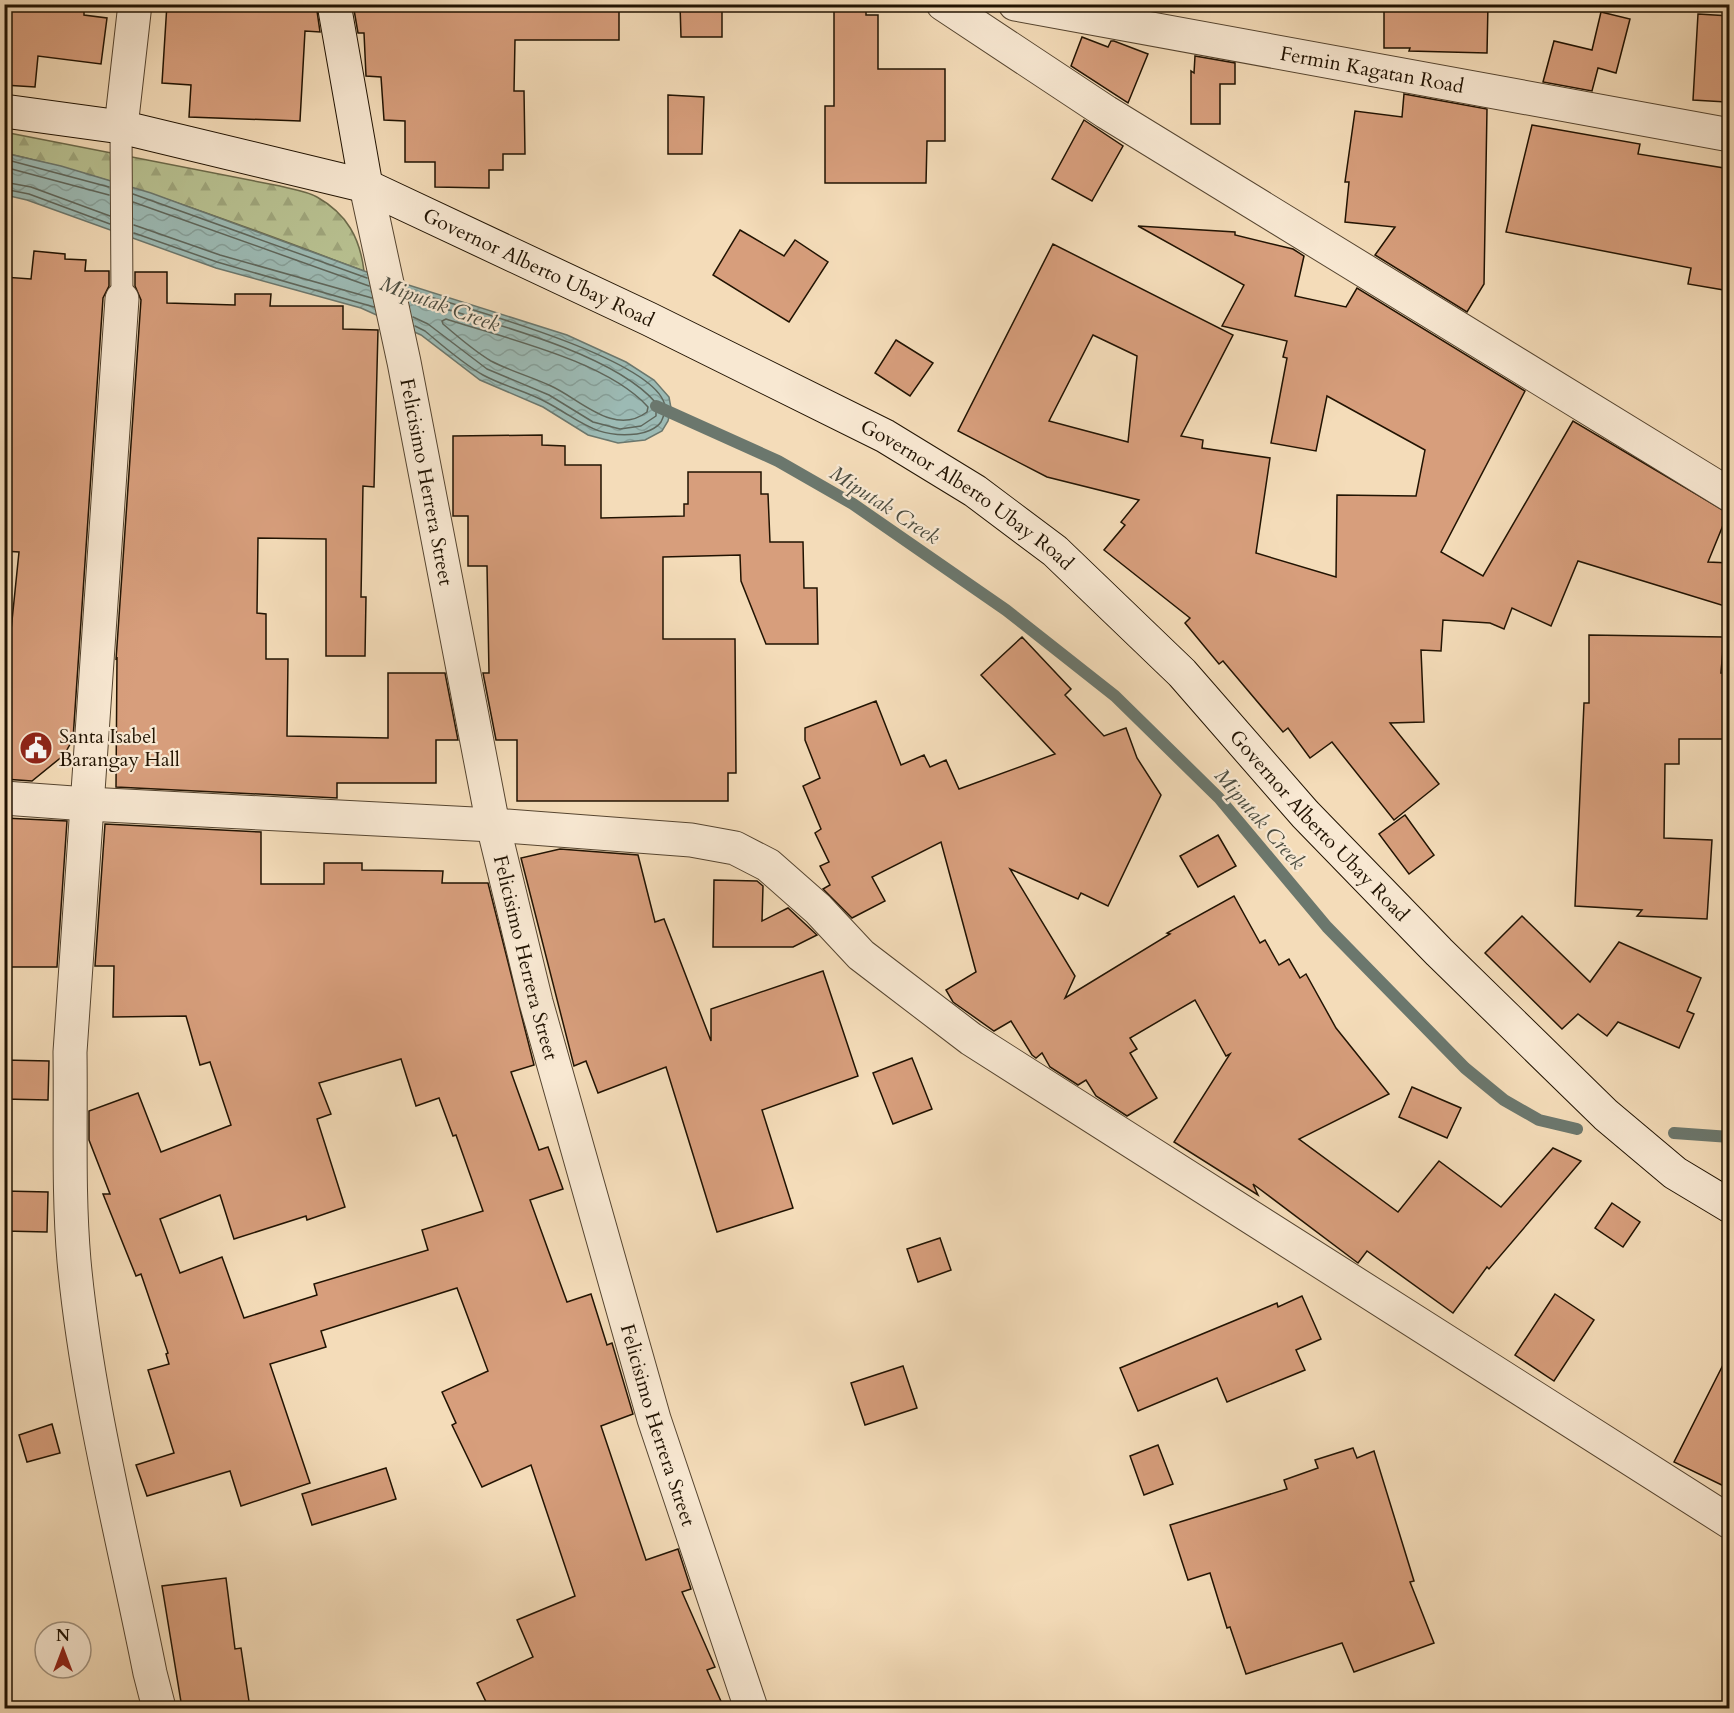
<svg xmlns="http://www.w3.org/2000/svg" width="1734" height="1713" viewBox="0 0 1734 1713" font-family="Cardo,serif">
<style>
.forest{fill:url(#forest-firs);stroke:#6c6a4a;stroke-width:1.5}
.water{fill:url(#water-waves);stroke:#6b776d;stroke-width:1.5}
.lines{fill:none;stroke-linecap:round;stroke-linejoin:round}
.shore{stroke:#5e665b;stroke-width:1.5}
.stream{stroke:#6b776d;stroke-width:12}
.building{fill:#d79e7c;stroke:#211302;stroke-width:1.5;fill-rule:evenodd}
.lane-casing{stroke:#564530;stroke-width:23}
.street-casing{stroke:#564530;stroke-width:35}
.secondary-casing{stroke:#211302;stroke-width:35}
.lane{stroke:#f8e8d2;stroke-width:21}
.street{stroke:#f8e8d2;stroke-width:33}
.secondary{stroke:#f8e8d2;stroke-width:33}
.labels{text-anchor:middle;stroke-width:4.5;stroke-linejoin:round;paint-order:stroke}
.street-label{font-size:20px;fill:#211302;stroke:#f8e8d2}
.poi-label{font-size:20px;fill:#211302;stroke:#f8e8d2;text-anchor:start}
.water-label{font-size:21px;font-style:italic;fill:#4c4d40;stroke:#f8e8d2}
</style>
<defs>
<pattern id="forest-firs" width="22" height="20" patternUnits="userSpaceOnUse" patternTransform="scale(1.5)"><rect width="22" height="20" fill="#b8c191"/><path d="M5 1l3.5 6h-7zM16 11l3.5 6h-7z" fill="#9ea57b"/></pattern>
<pattern id="water-waves" width="16" height="10" patternUnits="userSpaceOnUse" patternTransform="scale(1.5)"><rect width="16" height="10" fill="#9cbab4"/><path d="M0 5q4-4 8 0t8 0" fill="none" stroke="#869f99"/></pattern>
</defs>
<rect width="100%" height="100%" fill="#f4dcb9"/>
<filter id="stains"><feTurbulence type="fractalNoise" baseFrequency=".00333" numOctaves="4"/><feColorMatrix values="0 0 0 0 .2 0 0 0 0 .09 0 0 0 0 .02 0 0 0 .5 -.17"/></filter>
<radialGradient id="worn" r=".72"><stop offset=".6" stop-color="#630" stop-opacity="0"/><stop offset="1" stop-color="#630" stop-opacity=".3"/></radialGradient>
<path class="forest" d="M4,132L280,186C291,189 307,191 317,197C347,214 360,238 364,271C246,227 128,181 5,153Z"/>
<path class="water" d="M4,153L61,166L151,193L364,271L567,335L626,362L654,380L669,397L671,408L668,421L662,431L645,440L618,443L588,435L543,407L480,380L421,335L361,308L216,268L27,200L5,195Z"/>
<g class="lines">
<g class="shore">
<path d="M4,159L109,187"/>
<path d="M4,167L109,195"/>
<path d="M4,182L31,187L110,216"/>
<path d="M4,189L29,194L110,224"/>
<path d="M133,194L367,278"/>
<path d="M133,202L369,286"/>
<path d="M134,225L220,255L372,298"/>
<path d="M134,233L217,262L374,307"/>
<path d="M407,290C458,306 641,354 663,400C667,407 664,416 661,422C656,429 645,433 637,434C595,439 580,420 546,402C526,391 503,386 483,375C462,363 443,346 425,331L415,326"/>
<path d="M409,298C476,319 612,351 656,403V416L641,426L620,429L593,422L549,395L487,369L428,324L413,317"/>
<path d="M446,319C504,338 607,361 648,407L647,412C614,437 580,399 551,386C532,377 510,371 491,361C474,351 458,337 443,324L442,321Z"/>
</g>
<g class="stream">
<path d="M656,406L778,461L853,504L1006,610L1115,696L1219,798L1327,927L1465,1068L1504,1100L1539,1120L1577,1129"/>
<path d="M1674,1133L1730,1137"/>
</g>
</g>
<g class="building">
<path d="M4,4H84V15L107,18L101,64L38,56L35,87L4,85Z"/>
<path d="M167,4H316L320,32L305,31L300,121L189,117L191,85L162,83Z"/>
<path d="M353,4H619V40H515L514,91H524L525,154H503V170H489V188L435,187V162H405V121L384,120L381,77L366,76L364,33H358Z"/>
<path d="M680,4H722V37H681Z"/>
<path d="M834,4H866V15H878V69H945V141H927L926,183H825V106H834Z"/>
<path d="M1384,4H1488L1487,53L1409,51L1410,48H1384Z"/>
<path d="M1601,12L1630,19L1616,73L1598,68L1592,91L1543,82L1554,41L1592,50Z"/>
<path d="M1698,14L1730,16L1726,102L1693,100Z"/>
<path d="M1082,37L1108,47L1111,41H1114L1148,54L1128,103L1071,66Z"/>
<path d="M1195,56L1235,63V84H1220V124H1191V71L1194,73Z"/>
<path d="M1404,94L1487,109L1484,284L1467,312L1375,255L1395,227L1345,222L1349,182H1345L1355,111L1402,117Z"/>
<path d="M668,95L704,97L702,154H668Z"/>
<path d="M1084,120L1123,146L1092,201L1052,179Z"/>
<path d="M1532,125L1640,144L1638,154L1730,169V291L1688,284L1691,268L1506,232Z"/>
<path d="M1138,226L1235,232V235L1293,249L1304,256L1295,296L1346,307L1357,288L1525,391L1441,552L1483,576L1573,421L1728,513L1708,562L1730,563L1728,607L1578,561L1551,626L1512,608L1504,629L1490,623L1443,620L1441,651L1421,650L1424,722L1390,723L1439,784L1394,820L1332,742L1310,758L1288,728L1283,732L1223,661L1219,664L1185,623L1190,618L1104,550L1125,525L1121,522L1139,500L1047,477L958,431L1053,244L1233,335L1181,436L1203,440L1202,448L1270,458L1256,553L1336,577L1337,495L1416,496L1425,450L1327,396L1316,451L1271,443L1287,358L1283,357L1287,341L1222,326L1244,285ZM1093,335L1137,356L1128,442L1049,421Z"/>
<path d="M740,230L784,256L795,240L828,262L789,322L713,275Z"/>
<path d="M34,251L65,254V259L86,260L85,271H109V286L103,298L73,739L64,755L32,781L4,779V650H9L19,552L4,551V277L31,279Z"/>
<path d="M135,272H167V303L235,305V294H271L270,306H343V329L378,330L374,487L363,486L361,597H366L365,656H326V539L258,538L257,613L266,614V659H288L287,736L388,738V673H445L458,740H436V783H337V798L116,787L117,657L116,660L141,300L135,286Z"/>
<path d="M896,340L933,363L910,396L875,373Z"/>
<path d="M542,435V445L565,446V465H601V518L684,516V504H688V472H761V494H768L770,542H803L804,588H817L818,644H766L741,581L740,555L663,557V639H735L736,773H728V801H517V740H496L483,673H489L487,566H468V516H453V436Z"/>
<path d="M1589,635L1724,637L1721,673H1730V739H1679V764H1665L1664,838L1712,840L1707,919L1637,916L1642,910L1575,906L1584,703H1589Z"/>
<path d="M1022,637L1071,689L1065,695L1104,736L1126,728L1137,758L1161,795L1108,906L1081,893L1078,899L1010,869L1075,976L1065,998L1170,934L1167,933L1234,896L1260,943L1265,940L1279,965L1289,959L1300,978L1306,974L1336,1028L1389,1094L1299,1139L1398,1212L1439,1161L1501,1207L1553,1148L1581,1161L1489,1269L1487,1267L1453,1313L1367,1251L1358,1263L1253,1184L1258,1195L1174,1142L1230,1054L1226,1056L1195,1000L1130,1038L1137,1049L1130,1053L1157,1098L1127,1116L1096,1096L1086,1080L1078,1085L1050,1067L1042,1053L1036,1058L1032,1055L1011,1021L994,1031L953,1002L946,990L976,972L941,842L872,877L885,901L852,918L823,889L830,885L820,866L829,862L815,833L821,829L803,786L820,778L805,740V728L876,701L901,765L924,755L930,767L946,760L959,789L1055,754L981,675Z"/>
<path d="M1405,815L1434,855L1409,874L1379,834Z"/>
<path d="M4,818L67,821L57,967H4Z"/>
<path d="M105,824L261,832V884H324V863H362V870L443,871L442,883H488L534,1065L511,1072L539,1150L548,1147L563,1189L530,1200L567,1302L591,1294L607,1345L612,1343L633,1414L601,1426L646,1560L678,1549L691,1589L682,1592L715,1667L707,1670L724,1708H489L477,1683L533,1657L517,1620L575,1596L531,1465L482,1487L452,1425L456,1423L442,1392L488,1371L457,1288L321,1331L326,1347L270,1364L310,1483L241,1506L230,1471L147,1496L136,1465L174,1453L148,1370L169,1364L166,1354L168,1353L141,1274L136,1276L103,1194H110L89,1140V1111L138,1093L161,1152L231,1125L210,1062L200,1065L186,1016L113,1017L114,966H95ZM401,1059L416,1106L439,1098L453,1136L456,1135L483,1211L422,1230L428,1250L314,1284L317,1295L244,1318L222,1257L180,1273L160,1219L220,1195L234,1239L306,1216L307,1220L345,1207L317,1119L331,1114L319,1083Z"/>
<path d="M1218,835L1236,866L1198,887L1180,856Z"/>
<path d="M560,849L638,855L655,922L664,919L711,1041V1009L823,971L858,1076L762,1110L793,1208L717,1232L666,1067L598,1093L586,1061L574,1066L521,858Z"/>
<path d="M714,880L757,881L763,886L762,921L788,908L817,935L793,947H713Z"/>
<path d="M1522,916L1590,982L1619,942L1701,978L1687,1011L1694,1014L1679,1048L1618,1022L1607,1036L1578,1014L1562,1029L1485,953Z"/>
<path d="M912,1058L932,1109L893,1124L873,1073Z"/>
<path d="M4,1060L49,1061L48,1100L4,1099Z"/>
<path d="M1412,1087L1461,1108L1447,1138L1399,1117Z"/>
<path d="M4,1191L48,1192L47,1232L4,1231Z"/>
<path d="M1612,1203L1640,1222L1623,1247L1595,1228Z"/>
<path d="M940,1238L951,1270L918,1282L907,1249Z"/>
<path d="M1555,1294L1594,1320L1554,1381L1515,1355Z"/>
<path d="M1302,1296L1321,1339L1296,1350L1305,1370L1227,1402L1217,1378L1138,1411L1120,1368L1277,1303L1278,1307Z"/>
<path d="M1730,1351V1489L1674,1462Z"/>
<path d="M903,1366L917,1408L865,1425L851,1383Z"/>
<path d="M52,1424L60,1453L27,1462L19,1435Z"/>
<path d="M1158,1445L1173,1484L1144,1495L1130,1456Z"/>
<path d="M1353,1448L1357,1458L1374,1451L1414,1581L1410,1582L1434,1643L1354,1672L1342,1643L1246,1674L1230,1627L1227,1628L1210,1573L1188,1580L1170,1525L1287,1489L1284,1480L1318,1468L1315,1460Z"/>
<path d="M386,1468L396,1499L312,1525L302,1494Z"/>
<path d="M226,1578L235,1649L241,1648L250,1708H182L162,1586Z"/>
</g>
<g class="lines">
<g class="lane-casing">
<path id="lane" d="M121,127L122,299"/>
</g>
<g class="street-casing">
<g id="street">
<path d="M943,4L1106,112L1730,495"/>
<path id="s1" d="M1015,4L1730,135"/>
<path d="M121,127L135,4"/>
<path id="s2" d="M366,186L404,362L493,825L536,1002L654,1419L751,1708"/>
<path d="M122,299L70,1052C71,1121 68,1192 74,1261C87,1400 123,1537 150,1673L159,1708"/>
<path d="M4,798L87,804L493,825L691,840L735,848L768,865L818,909L861,955L971,1039L1730,1522"/>
</g>
</g>
<g class="secondary-casing">
<g id="secondary">
<path d="M334,4L366,186"/>
<path id="s3" d="M4,111L121,127L366,186L649,319L885,436L975,491L1055,551L1182,673L1305,814L1439,952L1606,1115L1675,1173L1730,1206"/>
</g>
</g>
<use href="#lane" class="lane"/>
<use href="#street" class="street"/>
<use href="#secondary" class="secondary"/>
</g>
<defs>
<g id="civic-disc" transform="scale(1.725)"><circle r="9.5" fill="#8f2418" stroke="#f8e8d2"/><path d="M-.6-6.5H3V-4.5H.6V-3L4-1V1h2V6H-6V1h2V-1L-.6-3ZM-1.2 2.5V6h2.4V2.5Z" fill="#fff"/></g>
</defs>
<g fill-rule="evenodd">
<use href="#civic-disc" x="36" y="748"/>
</g>
<g class="labels">
<g class="street-label">
<text dy="7" stroke="none"><textPath href="#s1" startOffset="363">Fermin Kagatan Road</textPath></text>
<text dy="7" stroke="none"><textPath href="#s3" startOffset="561">Governor Alberto Ubay Road</textPath></text>
<text dy="7" stroke="none"><textPath href="#s2" startOffset="302">Felicisimo Herrera Street</textPath></text>
<text dy="7" stroke="none"><textPath href="#s3" startOffset="1047">Governor Alberto Ubay Road</textPath></text>
<text dy="7" stroke="none"><textPath href="#s3" startOffset="1533">Governor Alberto Ubay Road</textPath></text>
<text dy="7" stroke="none"><textPath href="#s2" startOffset="788">Felicisimo Herrera Street</textPath></text>
<text dy="7" stroke="none"><textPath href="#s2" startOffset="1274">Felicisimo Herrera Street</textPath></text>
</g>
<g class="poi-label">
<text x="59" y="743">Santa Isabel<tspan x="59" dy="23">Barangay Hall</tspan></text>
</g>
<g class="water-label">
<text transform="translate(440 304) rotate(20)" y="7">Miputak Creek</text>
<text transform="translate(885 505) rotate(33)" y="7">Miputak Creek</text>
<text transform="translate(1260 819) rotate(49)" y="7">Miputak Creek</text>
</g>
</g>
<rect width="1734" height="1713" fill="none" stroke="#f4dcb9" stroke-width="24"/>
<rect x="6" y="6" width="1722" height="1701" fill="none" stroke="#211302" stroke-width="3"/>
<rect x="12" y="12" width="1710" height="1689" fill="none" stroke="#211302" stroke-width="1.5"/>
<g transform="translate(63 1650)"><circle r="28" fill="#f8e8d2" stroke="#a2937f" stroke-width="1.5"/>
<path d="M0-4.5L10 22L0 15L-10 22Z" fill="#8f2418"/>
<text y="-9" font-size="16" font-weight="bold" text-anchor="middle" fill="#211302">N</text>
</g>
<rect width="100%" height="100%" filter="url(#stains)"/>
<rect width="100%" height="100%" fill="url(#worn)"/>
</svg>
